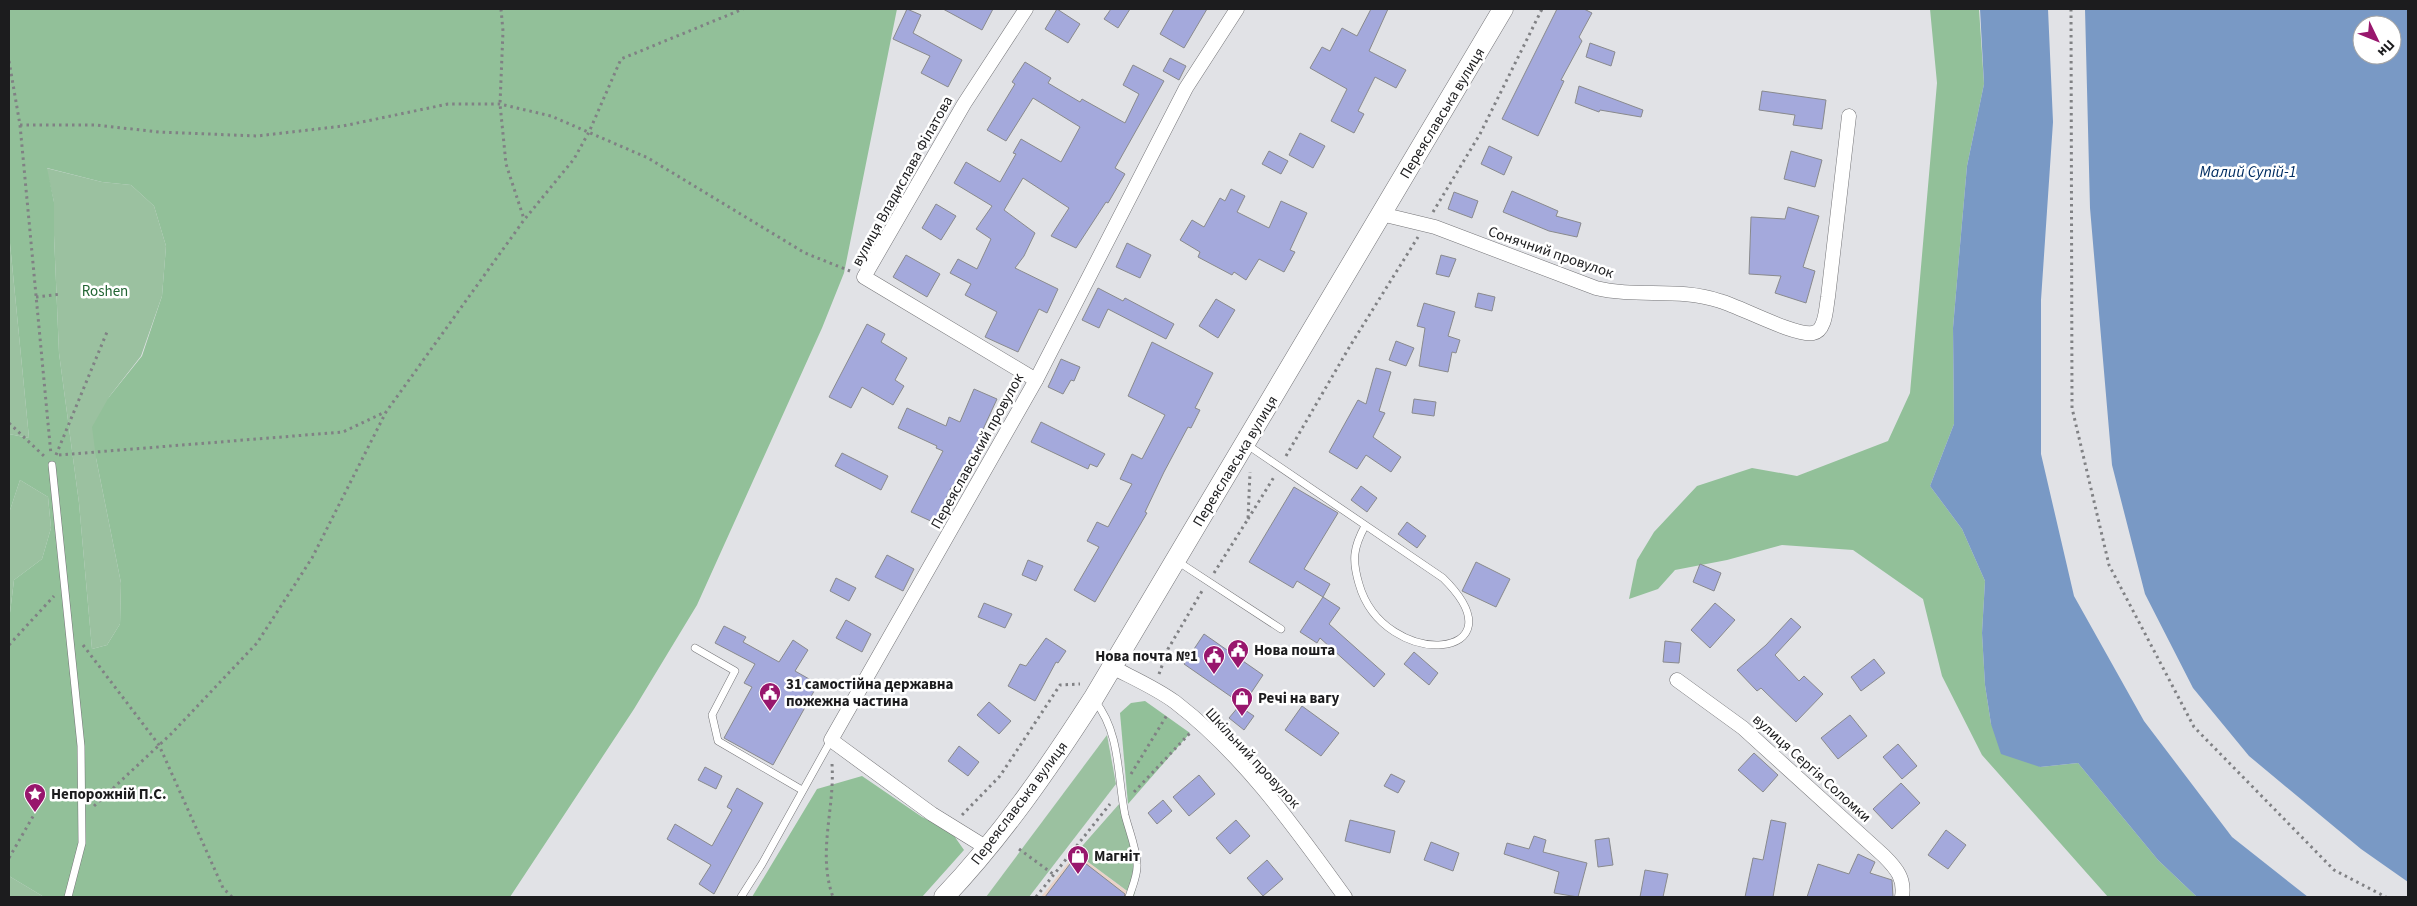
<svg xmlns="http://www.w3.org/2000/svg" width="2417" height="906" viewBox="0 0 2417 906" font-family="'Source Sans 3',sans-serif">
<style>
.commercial{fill:#ead3c8}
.green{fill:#9bc1a0}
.forest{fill:#92c099;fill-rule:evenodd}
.water{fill:#7999c5;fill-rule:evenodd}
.building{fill:#a4a9dc;stroke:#898a8d}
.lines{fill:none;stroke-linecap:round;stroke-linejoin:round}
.service-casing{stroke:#747477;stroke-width:8}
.minor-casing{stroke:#747477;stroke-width:15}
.secondary-casing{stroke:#747477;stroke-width:21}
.path{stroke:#808184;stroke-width:3;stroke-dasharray:2.5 4;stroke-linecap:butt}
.service{stroke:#fff;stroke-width:7}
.minor{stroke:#fff;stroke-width:14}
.secondary{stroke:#fff;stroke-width:20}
.labels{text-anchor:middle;stroke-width:5;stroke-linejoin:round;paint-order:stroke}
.street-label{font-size:15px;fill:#1c1c1e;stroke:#fff}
.park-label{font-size:15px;fill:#226534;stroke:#fff}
.poi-label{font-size:15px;font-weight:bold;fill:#1c1c1e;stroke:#fff;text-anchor:start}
.water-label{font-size:16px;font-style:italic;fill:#002d62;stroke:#fff}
</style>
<rect width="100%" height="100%" fill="#e1e2e6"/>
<path class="commercial" d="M1076,853L1135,897H1041Z"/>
<g class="green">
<path d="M46,168L102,182L131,185L154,206L166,246L162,296L141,356L109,397L96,458L121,583L120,624L107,645L92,649L79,503L59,353L54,235V202Z"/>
<path d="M9,233L29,438L9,434Z"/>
<path d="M20,480L48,497L51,528L42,559L14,580L9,621V513Z"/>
<path d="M1107,735L1116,784L1029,897H986Z"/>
<path d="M1120,803C1128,833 1143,865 1134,896L1076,853Z"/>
<path d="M9,876L44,897H9Z"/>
</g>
<g class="forest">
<path d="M9,9H897L844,273L822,328L697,605L634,709L510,897H44L9,876V621L14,580L42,559L51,528L48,497L20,480L9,513V434L29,438L9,233ZM47,168L102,182L131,185L154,206L166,246L162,296L142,356L109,397L92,427L96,458L121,583L120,624L107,645L92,649L79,503L59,353L54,235V202Z"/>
<path d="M1930,9H1979L1984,84L1967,166L1959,257L1953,328L1954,424L1930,486L1962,529L1985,581L1982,633L1985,685L1991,724L2040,767L2078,763L2158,860L2197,897H2108L1982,755L1942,676L1923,599L1853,550L1782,545L1727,560L1675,570L1658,589L1629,599L1637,560L1654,532L1697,486L1752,468L1797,476L1888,441L1910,393L1937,83Z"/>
<path d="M1145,701L1190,733L1128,804L1120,713L1131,703Z"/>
<path d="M862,776L922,817L950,830L964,850L922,897H752L817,789Z"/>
</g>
<g class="water">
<path d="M1980,9H2048L2053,122L2041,300V454L2074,596L2144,721L2232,837L2308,897H2197L2158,860L2078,763L2040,767L2001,754L1991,724L1985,685L1982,633L1985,581L1962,529L1930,486L1954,424L1953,328L1959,257L1967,166L1984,84Z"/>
<path d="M2085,9H2408V882L2361,849L2249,756L2193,688L2145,594L2112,465L2090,208ZM2362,25H2392V55H2362Z"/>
</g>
<g class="building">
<path d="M907,9L921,15L913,33L962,60L948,87L921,73L930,56L893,39Z"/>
<path d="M943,9H993L982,30Z"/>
<path d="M1057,9L1080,24L1068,43L1045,29Z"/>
<path d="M1111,9H1130L1118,28L1104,19Z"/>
<path d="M1174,9H1207L1184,48L1160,34Z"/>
<path d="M1371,9H1388L1369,51L1406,70L1396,88L1375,77L1358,111L1364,114L1354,133L1331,121L1347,89L1310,68L1322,47L1330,51L1342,28L1357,36Z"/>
<path d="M1557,9H1584L1592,13L1579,37L1582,41L1561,80L1564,81L1538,136L1502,119Z"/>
<path d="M1590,43L1615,52L1611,66L1586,57Z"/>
<path d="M1170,58L1186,66L1179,80L1163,71Z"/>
<path d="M1025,62L1051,78L1048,83L1080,102L1082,99L1125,123L1139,94L1123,85L1133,65L1164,81L1115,168L1125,174L1108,203L1106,202L1076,248L1051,236L1069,208L1023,178L1004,210L1035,233L1024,256L1015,268L1058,289L1047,313L1039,309L1018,352L985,337L997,312L965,295L971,284L950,273L958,259L977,269L991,239L976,229L992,206L954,183L966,162L1000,182L1016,154L1013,153L1021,139L1061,162L1080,127L1033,98L1006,141L987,130L1015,84L1012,82Z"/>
<path d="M1579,86L1643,110L1641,117L1600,110L1599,112L1575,103Z"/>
<path d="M1762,91L1826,100L1822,129L1793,125L1795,115L1759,110Z"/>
<path d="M1300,133L1325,146L1313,168L1289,155Z"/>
<path d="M1489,146L1512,157L1504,175L1481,164Z"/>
<path d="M1269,151L1288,161L1281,174L1262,164Z"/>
<path d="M1791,151L1822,160L1815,187L1784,179Z"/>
<path d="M1231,189L1245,196L1237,212L1269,228L1281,201L1307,213L1290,250L1295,252L1284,272L1259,259L1246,280L1234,272L1232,275L1198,257L1200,252L1180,240L1192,220L1204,227L1220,198L1225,201Z"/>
<path d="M1512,191L1558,211L1556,216L1581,223L1577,237L1549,231L1503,212Z"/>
<path d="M1454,192L1478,201L1472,218L1448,209Z"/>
<path d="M936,204L956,216L941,240L922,228Z"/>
<path d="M1788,207L1819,216L1803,267L1815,271L1806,303L1775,293L1781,276L1749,274L1751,217L1785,219Z"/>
<path d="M1127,243L1151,255L1140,278L1116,267Z"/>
<path d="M906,255L940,274L927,297L893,277Z"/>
<path d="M1441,255L1456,259L1449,277L1436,274Z"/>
<path d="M1098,288L1123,301L1125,298L1174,324L1166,339L1108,309L1099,328L1082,320Z"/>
<path d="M1478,293L1495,297L1492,311L1475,307Z"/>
<path d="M1216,299L1235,310L1218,338L1199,326Z"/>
<path d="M1424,303L1455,312L1448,336L1460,340L1456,353L1452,352L1448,372L1419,366L1425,328L1417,326Z"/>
<path d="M867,324L885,334L881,342L907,358L895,380L904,386L893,405L862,387L851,408L829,397Z"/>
<path d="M1396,341L1414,348L1406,366L1389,360Z"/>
<path d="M1152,342L1213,373L1195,408L1200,410L1191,428L1188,427L1164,472L1145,512L1147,513L1095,602L1074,590L1099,547L1087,541L1097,522L1108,527L1132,484L1120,479L1132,454L1142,459L1165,415L1128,396Z"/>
<path d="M1061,359L1080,367L1074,381L1071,380L1063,394L1048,387Z"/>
<path d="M1376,368L1391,372L1379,411L1385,413L1373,437L1401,457L1391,472L1366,455L1357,469L1329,452L1358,400L1366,404Z"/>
<path d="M974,389L997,399L968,462L953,489L951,488L935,523L911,512L943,451L936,448L937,446L898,428L907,408L946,426L949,417L960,422Z"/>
<path d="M1414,399L1436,402L1434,416L1412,413Z"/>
<path d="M1041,422L1105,454L1097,467L1090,464L1088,469L1031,442Z"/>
<path d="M842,453L888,476L881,490L835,466Z"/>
<path d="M1361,486L1377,498L1367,512L1351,500Z"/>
<path d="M1294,487L1338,513L1304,569L1330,584L1323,597L1297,581L1293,588L1249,562Z"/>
<path d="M1407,522L1426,536L1417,548L1398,534Z"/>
<path d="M887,555L914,569L903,591L875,577Z"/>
<path d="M1028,560L1043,566L1036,581L1022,575Z"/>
<path d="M1476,562L1510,579L1496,607L1462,591Z"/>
<path d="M1700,564L1721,573L1714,591L1693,582Z"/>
<path d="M836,578L856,588L849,601L830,591Z"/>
<path d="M1323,597L1340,608L1329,624L1385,674L1374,687L1320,638L1317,643L1300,632Z"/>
<path d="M984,603L1012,614L1005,628L978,617Z"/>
<path d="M1715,603L1735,620L1710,648L1691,630Z"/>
<path d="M1791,618L1801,627L1775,655L1799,681L1804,676L1823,694L1796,722L1761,688L1757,691L1737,670L1766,645Z"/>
<path d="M846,620L871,634L862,652L836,638Z"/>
<path d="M724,626L746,637L743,642L779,662L793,640L808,650L795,671L818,684L773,765L724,738L752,687L744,683L755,664L715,643Z"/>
<path d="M1204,634L1263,675L1243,705L1184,664Z"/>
<path d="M1046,638L1066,651L1058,663L1056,662L1035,701L1008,686L1020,664L1026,666Z"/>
<path d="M1665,641L1681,643L1679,663L1663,662Z"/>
<path d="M1414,652L1438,673L1429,685L1404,664Z"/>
<path d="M1874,659L1885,673L1861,691L1851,677Z"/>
<path d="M989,702L1011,721L999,734L977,715Z"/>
<path d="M1239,706L1254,716L1244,730L1229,718Z"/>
<path d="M1302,706L1339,733L1321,756L1285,730Z"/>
<path d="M1850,715L1867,736L1838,759L1821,738Z"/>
<path d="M1898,744L1917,766L1902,779L1883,757Z"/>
<path d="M959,746L979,762L968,776L948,761Z"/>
<path d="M1754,753L1778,775L1763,792L1738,770Z"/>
<path d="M705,767L722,776L716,789L698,780Z"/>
<path d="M1391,774L1405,781L1398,793L1384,786Z"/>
<path d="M1199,775L1215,794L1189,816L1173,797Z"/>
<path d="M1901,783L1920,803L1892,829L1873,809Z"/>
<path d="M737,788L763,803L714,894L699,884L711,865L667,839L675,824L712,846L732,810L727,807Z"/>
<path d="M1163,800L1172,811L1157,824L1148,813Z"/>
<path d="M1236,820L1250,836L1230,854L1216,838Z"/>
<path d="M1350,820L1395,831L1390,853L1345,841Z"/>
<path d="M1771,820L1786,823L1773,897H1745L1753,858L1763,860Z"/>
<path d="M1946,830L1966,845L1948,869L1928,855Z"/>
<path d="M1534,836L1546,840L1543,852L1587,863L1578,897L1554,893L1559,872L1504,854L1507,843L1529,849Z"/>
<path d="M1609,838L1613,865L1598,867L1595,840Z"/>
<path d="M1431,842L1459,853L1453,871L1424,860Z"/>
<path d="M1858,854L1875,862L1870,873L1892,880L1893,897H1807L1818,864L1849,874Z"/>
<path d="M1076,856L1125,894L1124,897H1045Z"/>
<path d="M1267,860L1283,879L1263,896L1247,878Z"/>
<path d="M1645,870L1668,874L1663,897H1640Z"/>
</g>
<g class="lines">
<g class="service-casing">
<g id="service">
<path d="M1246,444L1443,578C1526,660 1384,672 1359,584C1352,560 1353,548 1365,526"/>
<path d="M52,465L81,746L82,843L68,897"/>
<path d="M1177,561L1281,629"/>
<path d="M695,648L735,671L712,715L718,741L802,790"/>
<path d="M1095,701C1121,734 1117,776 1125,815C1129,831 1136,847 1137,864C1138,875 1132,887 1129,897"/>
<path d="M741,897L762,864L831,740"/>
</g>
</g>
<g class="minor-casing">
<g id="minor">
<path d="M1026,9L964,104L864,277L1036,380"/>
<path d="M1381,214L1435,227L1596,288C1637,298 1679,287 1720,301C1741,307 1794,336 1813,333C1826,331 1826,307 1828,297L1849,116"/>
<path d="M1112,667C1133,678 1156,688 1175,702C1244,755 1295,828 1345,897"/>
<path d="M1677,680L1743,728L1884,856C1897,869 1905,879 1902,897"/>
<path d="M987,848L932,814L831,740L1036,380L1186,88L1237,9"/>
</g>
</g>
<g class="secondary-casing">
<path id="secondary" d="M944,897C1001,837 1048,769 1093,699L1503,9"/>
</g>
<g class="path">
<path d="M501,9L503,31L500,104L506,164L524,219"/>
<path d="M2071,9L2072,408L2109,565L2194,727L2334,870L2386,897"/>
<path d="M9,61L20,125L51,455"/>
<path d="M20,125H95L159,132L257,136L343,126L448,104H500L551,116L648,158L805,253L850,271"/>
<path d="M1433,212L1480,134L1542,9"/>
<path d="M36,297L61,294"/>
<path d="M9,423L45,457"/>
<path d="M56,455L107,332"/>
<path d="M59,455L343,432L385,412"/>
<path d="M1286,456L1350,346L1418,237"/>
<path d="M1248,519L1274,477"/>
<path d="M1214,573L1248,519L1250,472"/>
<path d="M9,645L54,596"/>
<path d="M83,645L159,745L223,888L232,897"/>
<path d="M1159,674L1168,649L1202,591"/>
<path d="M832,764C835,809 817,853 833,897"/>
<path d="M1131,774L1167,715"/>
<path d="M1134,792L1190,733"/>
<path d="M94,806L171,734L257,643L312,558L386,412L524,220L574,159L589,132L621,59L743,9"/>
<path d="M962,815L1000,776L1060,685L1080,684"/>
<path d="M1019,849L1053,874"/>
<path d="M9,858L35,813"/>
<path d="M1036,897L1110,804"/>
</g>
<use href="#service" class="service"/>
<use href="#minor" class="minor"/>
<use href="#secondary" class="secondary"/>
</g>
<defs>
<g id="civic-pin" transform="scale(1.125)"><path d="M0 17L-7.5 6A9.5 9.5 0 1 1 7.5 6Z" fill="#98176d" stroke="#fff"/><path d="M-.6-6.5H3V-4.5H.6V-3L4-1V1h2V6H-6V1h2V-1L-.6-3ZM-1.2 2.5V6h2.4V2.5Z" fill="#fff"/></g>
<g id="shop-pin" transform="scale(1.125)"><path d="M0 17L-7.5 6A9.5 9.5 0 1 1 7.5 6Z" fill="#98176d" stroke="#fff"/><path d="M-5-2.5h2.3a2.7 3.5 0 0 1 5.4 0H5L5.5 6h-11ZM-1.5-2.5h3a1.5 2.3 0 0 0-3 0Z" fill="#fff"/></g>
<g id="sight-pin" transform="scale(1.125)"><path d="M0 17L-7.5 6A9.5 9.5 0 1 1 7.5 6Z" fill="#98176d" stroke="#fff"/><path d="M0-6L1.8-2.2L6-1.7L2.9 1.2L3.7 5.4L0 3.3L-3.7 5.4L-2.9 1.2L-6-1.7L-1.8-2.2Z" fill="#fff"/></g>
</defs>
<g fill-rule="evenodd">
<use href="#civic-pin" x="1238" y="650"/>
<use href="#civic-pin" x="1214" y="656"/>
<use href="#civic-pin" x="770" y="693"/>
<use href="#shop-pin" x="1242" y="698"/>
<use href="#sight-pin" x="35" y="794"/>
<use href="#shop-pin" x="1078" y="856"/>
</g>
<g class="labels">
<g class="street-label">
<text transform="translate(1442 113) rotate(-59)" y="5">Переяславська вулиця</text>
<text transform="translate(902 181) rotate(-61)" y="5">вулиця Владислава Філатова</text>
<text transform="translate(1551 252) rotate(19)" y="5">Сонячний провулок</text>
<text transform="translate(977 451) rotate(-61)" y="5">Переяславський провулок</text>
<text transform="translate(1235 461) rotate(-59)" y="5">Переяславська вулиця</text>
<text transform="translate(1253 758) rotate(47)" y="5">Шкільний провулок</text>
<text transform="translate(1812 768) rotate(42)" y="5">вулиця Сергія Соломки</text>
<text transform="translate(1019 803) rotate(-53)" y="5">Переяславська вулиця</text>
</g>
<g class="park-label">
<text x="105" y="296">Roshen</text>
</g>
<g class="poi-label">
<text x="1254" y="655">Нова пошта</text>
<text x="1198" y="661" text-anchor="end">Нова почта №1</text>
<text x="786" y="689">31 самостійна державна<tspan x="786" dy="17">пожежна частина</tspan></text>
<text x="1258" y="703">Речі на вагу</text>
<text x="51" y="799">Непорожній П.С.</text>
<text x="1094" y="861">Магніт</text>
</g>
<g class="water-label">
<text x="2248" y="177">Малий Супій-1</text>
</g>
</g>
<rect width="2417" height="906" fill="none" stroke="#1c1c1e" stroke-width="20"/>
<g transform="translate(2377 40) rotate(133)"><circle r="24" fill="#ffffff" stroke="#a4a4a5"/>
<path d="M0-4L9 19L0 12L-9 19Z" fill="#98176d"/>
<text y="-8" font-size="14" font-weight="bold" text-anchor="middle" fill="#1c1c1e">Пн</text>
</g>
</svg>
